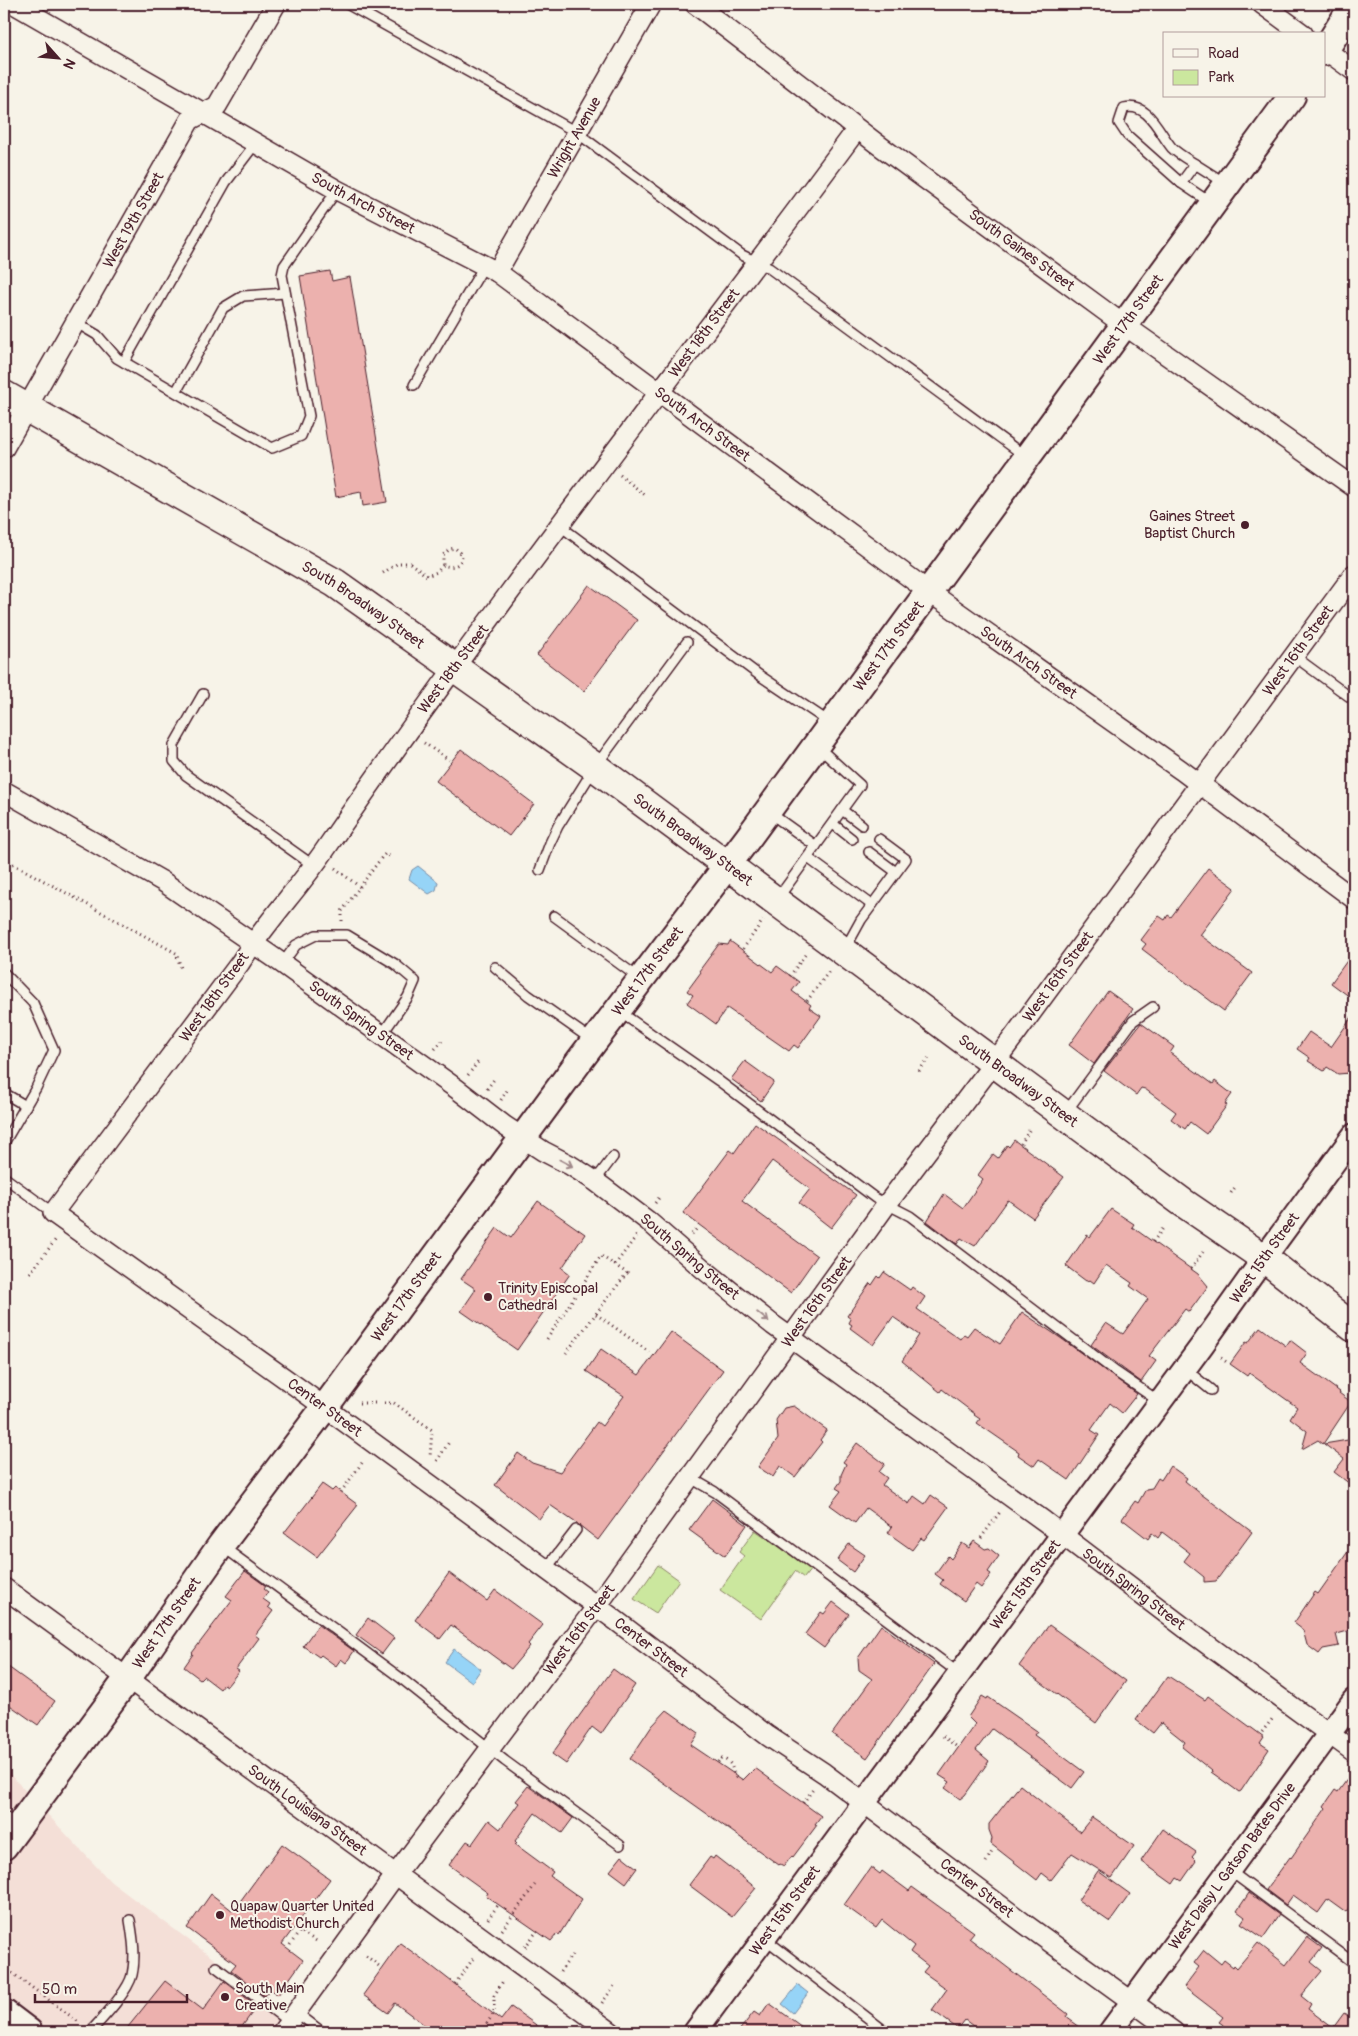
<svg xmlns="http://www.w3.org/2000/svg" width="1358" height="2036" viewBox="0 0 1358 2036" font-family="Pangolin,sans-serif">
<style>
.built{fill:#f4dfd7}
.green{fill:#cbe79e;stroke:#8a8364}
.water{fill:#96d4f7;stroke:#788ca5}
.building{fill:#ecb1ae;stroke:#4a1f2b}
.lines{fill:none;stroke-linecap:round;stroke-linejoin:round}
.service-casing{stroke:#4a1f2b;stroke-width:12}
.minor-casing{stroke:#4a1f2b;stroke-width:22}
.tertiary-casing{stroke:#4a1f2b;stroke-width:26}
.secondary-casing{stroke:#4a1f2b;stroke-width:30}
.primary-casing{stroke:#4a1f2b;stroke-width:31}
.path{stroke:#4a1f2b;stroke-width:3;stroke-dasharray:1 4;stroke-linecap:butt}
.service{stroke:#f7f3e8;stroke-width:9}
.minor{stroke:#f7f3e8;stroke-width:19}
.tertiary{stroke:#f7f3e8;stroke-width:22}
.secondary{stroke:#f7f3e8;stroke-width:26}
.primary{stroke:#f7f3e8;stroke-width:28}
.oneway{stroke:#a0898a}
.poi-dot{fill:#4a1f2b;stroke:#f7f3e8;stroke-width:2}
.labels{text-anchor:middle;stroke-width:4;stroke-linejoin:round;paint-order:stroke}
.street-label{font-size:15px;fill:#4a1f2b;stroke:#f7f3e8}
.poi-label{font-size:15px;fill:#4a1f2b;stroke:#f7f3e8;text-anchor:start}
</style>
<rect width="100%" height="100%" fill="#f7f3e8"/>
<filter id="ink" filterUnits="userSpaceOnUse"><feTurbulence type="fractalNoise" baseFrequency=".02" numOctaves="2"/><feDisplacementMap in="SourceGraphic" scale="10" xChannelSelector="R" yChannelSelector="G"/><feConvolveMatrix kernelMatrix="1 2 1 2 8 2 1 2 1" color-interpolation-filters="sRGB"/></filter>
<g filter="url(#ink)">
<path class="built" d="M4,1768L111,1882L312,2032H4Z"/>
<g class="green">
<path d="M755,1530L811,1569L804,1578L795,1571L761,1619L720,1590L744,1556L739,1552Z"/>
<path d="M658,1565L679,1580L656,1613L634,1599Z"/>
</g>
<g class="water">
<path d="M418,866L438,882L436,890L429,894L409,879L412,870Z"/>
<path d="M454,1649L481,1669L472,1682L445,1662Z"/>
<path d="M798,1985L808,1993L793,2013L782,2004Z"/>
</g>
<g class="building">
<path d="M330,271L332,281L350,277L387,502L363,506L361,492L336,497L300,276Z"/>
<path d="M589,585L637,620L584,691L537,655Z"/>
<path d="M461,749L534,804L509,836L436,781Z"/>
<path d="M1208,868L1235,888L1200,935L1252,973L1224,1011L1142,949L1146,944L1141,940L1159,916L1165,920L1168,915L1171,917Z"/>
<path d="M730,941L772,972L777,966L799,982L792,991L811,1005L809,1008L821,1016L798,1048L794,1045L789,1051L727,1008L716,1024L687,1003L693,995L687,991L701,972L699,971L719,944L728,945Z"/>
<path d="M1354,951V1000L1331,983Z"/>
<path d="M1108,991L1133,1009L1094,1064L1069,1045Z"/>
<path d="M1354,1014V1057L1349,1064L1350,1073L1338,1074L1327,1067L1324,1071L1308,1061L1310,1058L1297,1049L1309,1032L1331,1047Z"/>
<path d="M1141,1023L1174,1047L1170,1053L1213,1084L1215,1081L1232,1094L1225,1104L1227,1105L1206,1134L1190,1122L1185,1129L1171,1119L1176,1112L1145,1089L1141,1088L1136,1095L1104,1071Z"/>
<path d="M745,1061L774,1082L761,1101L731,1079Z"/>
<path d="M755,1123L856,1195L831,1228L799,1203L810,1189L772,1161L742,1201L817,1256L791,1293L683,1213L730,1150L734,1153Z"/>
<path d="M1014,1140L1064,1177L1033,1218L1008,1200L975,1246L961,1238L957,1244L927,1221L944,1194L963,1208L983,1179L978,1175L993,1154L998,1158L1007,1145L1009,1147Z"/>
<path d="M538,1201L585,1234L562,1268L570,1274L517,1350L461,1311L476,1289L461,1279L497,1228L511,1238Z"/>
<path d="M1111,1209L1134,1224L1132,1227L1198,1274L1208,1286L1189,1312L1185,1309L1149,1356L1156,1361L1141,1382L1091,1345L1106,1323L1123,1334L1148,1299L1130,1286L1132,1283L1106,1265L1094,1283L1090,1280L1086,1281L1066,1266L1087,1235L1090,1237Z"/>
<path d="M884,1272L910,1290L912,1287L925,1297L917,1309L960,1339L964,1334L967,1336L974,1327L1000,1344L1022,1312L1062,1339L1137,1394L1122,1413L1110,1403L1091,1430L1099,1435L1069,1480L1039,1459L1034,1466L1018,1455L1019,1452L977,1423L980,1419L974,1415L975,1414L942,1389L940,1392L902,1361L919,1335L893,1317L873,1345L850,1328L852,1325L849,1323L851,1319L847,1316L870,1283L872,1285L878,1276L880,1278Z"/>
<path d="M1260,1327L1286,1346L1290,1340L1307,1353L1300,1363L1340,1392L1339,1393L1351,1402L1323,1444L1318,1440L1302,1449L1307,1431L1290,1418L1297,1407L1249,1373L1247,1376L1230,1364L1246,1342L1248,1343Z"/>
<path d="M671,1332L723,1370L598,1540L579,1525L550,1505L539,1519L495,1485L518,1453L532,1463L560,1472L597,1422L602,1426L624,1396L586,1371L601,1349L639,1375Z"/>
<path d="M794,1406L827,1430L820,1440L822,1442L795,1477L780,1466L773,1477L758,1467L778,1439L776,1420L784,1408Z"/>
<path d="M1354,1439V1487L1334,1472L1344,1459L1324,1444Z"/>
<path d="M857,1443L885,1464L879,1472L887,1478L882,1485L909,1504L914,1496L925,1504L931,1495L948,1507L924,1540L921,1538L912,1550L888,1533L892,1527L866,1508L855,1523L830,1505L841,1491L836,1488L841,1481V1475L846,1464L843,1462Z"/>
<path d="M1170,1466L1187,1478L1185,1481L1201,1494L1252,1532L1216,1581L1204,1582V1577L1184,1561L1190,1553L1162,1532L1158,1538L1152,1533L1148,1539L1122,1519L1135,1501L1138,1503L1146,1489L1152,1488L1158,1478L1161,1480Z"/>
<path d="M322,1484L332,1491L335,1488L358,1505L317,1557L284,1533Z"/>
<path d="M712,1499L747,1525L725,1556L689,1530Z"/>
<path d="M974,1541L985,1549L989,1548L999,1556L988,1572L991,1574L981,1588L976,1584L964,1601L940,1584L943,1580L935,1574L948,1556L951,1559L962,1543L969,1548Z"/>
<path d="M1354,1543V1629L1336,1634L1339,1646L1323,1649L1319,1654L1307,1645L1303,1630L1294,1623L1315,1592L1318,1594Z"/>
<path d="M849,1544L865,1555L853,1572L837,1560Z"/>
<path d="M245,1571L266,1586L264,1589L268,1592L263,1599L270,1604L268,1607L273,1611L255,1635L259,1638L236,1669L239,1671L227,1686L224,1684L220,1689L203,1676L200,1679L184,1667L193,1654L192,1653L232,1600L226,1596Z"/>
<path d="M449,1573L487,1601L495,1590L543,1625L528,1644L530,1646L511,1669L451,1625L440,1639L415,1620Z"/>
<path d="M833,1602L849,1614L824,1648L805,1634L821,1612L824,1614Z"/>
<path d="M368,1618L394,1638L382,1654L356,1635Z"/>
<path d="M318,1625L354,1651L346,1663L341,1659L336,1666L321,1655L319,1657L303,1646Z"/>
<path d="M881,1625L934,1664L867,1758L832,1734L872,1679L859,1670L858,1658Z"/>
<path d="M1049,1625L1126,1681L1096,1723L1019,1666Z"/>
<path d="M4,1664L55,1701L38,1725L4,1701Z"/>
<path d="M613,1669L635,1685L601,1734L592,1727L566,1764L552,1754Z"/>
<path d="M1168,1676L1205,1700L1208,1696L1264,1737L1260,1743L1269,1749L1241,1791L1239,1792L1211,1772L1212,1771L1182,1747L1185,1742L1161,1723L1153,1733L1136,1720Z"/>
<path d="M982,1696L987,1699L988,1697L1037,1731L1034,1735L1084,1772L1072,1788L992,1729L976,1750L989,1761L965,1795L960,1799L945,1788L950,1782L939,1775L975,1724L968,1717Z"/>
<path d="M667,1710L699,1733L691,1745L743,1780L755,1768L821,1816L815,1824L817,1825L793,1857L792,1856L784,1866L780,1864L779,1865L630,1759L652,1726Z"/>
<path d="M1354,1770V1900L1346,1912L1328,1899L1318,1913L1293,1895L1286,1905L1266,1890L1290,1857L1291,1858L1326,1808L1324,1806L1335,1790L1338,1792Z"/>
<path d="M1020,1785L1080,1832L1092,1817L1134,1846L1112,1878L1072,1853L1051,1880L1042,1873L1037,1880L991,1844L992,1838L989,1830V1824Z"/>
<path d="M528,1786L573,1818L562,1833L535,1813L515,1841L517,1843L515,1844L553,1872L550,1876L582,1899L559,1935L557,1934L551,1941L486,1896L488,1893L449,1865L467,1841L472,1844L489,1820L500,1829L519,1803L516,1801Z"/>
<path d="M1163,1829L1196,1852L1192,1857L1196,1861L1182,1881L1177,1878L1173,1884L1141,1861Z"/>
<path d="M282,1844L330,1879L282,1944L303,1960L278,1995L270,1989L265,1996L231,1970L236,1964L187,1928L211,1894L233,1911Z"/>
<path d="M622,1856L637,1868L626,1883L610,1871Z"/>
<path d="M715,1856L756,1888L732,1917L689,1885L710,1857L713,1859Z"/>
<path d="M871,1867L880,1874L882,1871L909,1891L912,1887L974,1932L969,1938L1068,2014L1066,2017L1087,2032H981L965,2020L958,2029L932,2010L947,1989L923,1972L928,1966L910,1952L914,1946L882,1920L876,1928L844,1905Z"/>
<path d="M1098,1871L1130,1894L1110,1922L1078,1900Z"/>
<path d="M1249,1893L1279,1915L1263,1938L1241,1923L1245,1917L1237,1911Z"/>
<path d="M1307,1937L1322,1948L1311,1962L1322,1971L1301,1996L1311,2004L1308,2009L1333,2028L1344,2013L1354,2020V2032H1234L1219,2022L1223,2017L1184,1987L1199,1967L1194,1963L1204,1950L1221,1964L1224,1960L1233,1967L1234,1965L1237,1968L1258,1943L1286,1965Z"/>
<path d="M400,1943L425,1961L501,2020L511,2007L546,2032H434L395,2003L388,2013L363,1995Z"/>
<path d="M165,1981L203,2010L224,1981L257,2006L238,2032H124Z"/>
<path d="M769,2003L809,2032H738L754,2012L760,2016Z"/>
</g>
<g class="lines">
<g class="service-casing">
<g id="service">
<path d="M347,4L576,132L742,255L769,268L1025,456"/>
<path d="M1181,183L1127,135L1119,123L1124,108C1149,102 1159,133 1172,148C1178,154 1187,159 1195,164"/>
<path d="M1211,203L1181,183L1195,164L1225,183"/>
<path d="M75,322L97,335L117,358L272,448L301,436L309,416L282,275L284,266L337,190"/>
<path d="M124,362L226,182L255,144"/>
<path d="M414,385L484,266"/>
<path d="M176,392L223,308L243,296L285,293"/>
<path d="M559,525L759,675L829,722"/>
<path d="M1294,656L1354,700"/>
<path d="M203,694L174,745V761L186,775L314,866"/>
<path d="M842,810L862,825"/>
<path d="M770,813L816,846"/>
<path d="M833,824L852,839"/>
<path d="M869,852L896,872"/>
<path d="M808,858L872,905"/>
<path d="M540,870L550,843L558,826L595,767L687,642"/>
<path d="M778,898L860,785L818,747"/>
<path d="M554,916L639,978"/>
<path d="M845,949L861,920L906,859L879,839"/>
<path d="M282,964L296,945L316,935H347L395,964L415,981L408,997L381,1036"/>
<path d="M495,967L528,995L592,1040"/>
<path d="M4,973L33,1003L54,1050L36,1088L4,1143"/>
<path d="M620,1012L719,1081L875,1198L910,1216L1116,1372L1160,1402"/>
<path d="M4,1093L26,1106"/>
<path d="M1066,1112L1133,1021L1153,1007"/>
<path d="M4,1177L53,1213"/>
<path d="M595,1181L613,1157"/>
<path d="M1185,1369L1211,1390"/>
<path d="M689,1477L715,1492L960,1674"/>
<path d="M222,1546L402,1679L505,1761L620,1845"/>
<path d="M546,1569L576,1530"/>
<path d="M4,1816L17,1825"/>
<path d="M1230,1871L1354,1963"/>
<path d="M764,1938L886,2032"/>
<path d="M216,1967L289,2022"/>
<path d="M296,2012L322,2032"/>
<path d="M90,2032C102,2019 128,1992 132,1975C136,1957 133,1938 130,1920"/>
</g>
</g>
<g class="minor-casing">
<g id="minor">
<path id="s1" d="M14,4L337,190L497,272L928,591L1181,770L1354,899"/>
<path id="s2" d="M695,4L876,143L1124,325L1354,487"/>
<path d="M1262,4L1303,34"/>
<path d="M1324,49L1354,71"/>
<path id="s3" d="M857,129C680,368 496,602 327,847C300,887 266,922 240,963L53,1213L297,1387L614,1619L768,1736L824,1773L1025,1924L1174,2032"/>
<path id="s4" d="M497,272L651,4"/>
<path id="s5" d="M4,448L190,120L217,106L276,4"/>
<path id="s6" d="M4,791L162,881L273,957L457,1089L505,1126L543,1151L570,1165L595,1181L648,1221L702,1268L773,1325L1044,1521L1189,1631L1354,1752"/>
<path id="s7" d="M4,1588L611,2032"/>
<path id="s8" d="M282,2032L396,1874L597,1606L887,1204L1015,1035L1354,574"/>
</g>
</g>
<g class="tertiary-casing">
<g id="tertiary">
<path id="s9" d="M695,2032L1203,1344L1264,1258L1354,1135"/>
<path id="s10" d="M1110,2032L1354,1700"/>
</g>
</g>
<g class="secondary-casing">
<g id="secondary">
<path d="M1324,52L1354,4"/>
<path id="s11" d="M4,1846L128,1678L221,1545L325,1407L580,1060L748,838L1292,96"/>
<path d="M4,2013L29,2032"/>
</g>
</g>
<g class="primary-casing">
<g id="primary">
<path id="s12" d="M4,395L335,583L595,767L1182,1202L1264,1258L1354,1328"/>
</g>
</g>
<g class="path">
<path d="M620,475L645,495"/>
<path d="M383,573L398,563H410L427,576L437,572L443,565C453,569 462,565 462,554L455,548L450,549L443,555V565"/>
<path d="M424,743L449,760"/>
<path d="M4,859L176,953L181,968"/>
<path d="M335,868L360,887"/>
<path d="M342,921V911L382,857L385,854L392,857"/>
<path d="M743,949L763,920"/>
<path d="M790,976L807,952"/>
<path d="M807,1001L830,970"/>
<path d="M435,1049L442,1041"/>
<path d="M919,1071L931,1055"/>
<path d="M468,1075L478,1062"/>
<path d="M487,1089L495,1078"/>
<path d="M501,1100L508,1089"/>
<path d="M1021,1144L1031,1127"/>
<path d="M1231,1193L1236,1186"/>
<path d="M655,1203L661,1195"/>
<path d="M692,1234L698,1227"/>
<path d="M1153,1242L1164,1227"/>
<path d="M615,1265L637,1235"/>
<path d="M1191,1269L1203,1252"/>
<path d="M30,1273L57,1238"/>
<path d="M596,1314L649,1352"/>
<path d="M547,1339L601,1256L627,1273L566,1353"/>
<path d="M1221,1358L1228,1363"/>
<path d="M359,1403H394L432,1430L430,1457"/>
<path d="M437,1461L449,1442"/>
<path d="M341,1492L364,1460"/>
<path d="M981,1538L1000,1512"/>
<path d="M1262,1732L1273,1718"/>
<path d="M943,1736L957,1747"/>
<path d="M718,1762L721,1758C735,1763 730,1768 737,1779"/>
<path d="M803,1803L814,1788"/>
<path d="M986,1862L993,1850"/>
<path d="M488,1919L498,1905"/>
<path d="M502,1930L535,1885"/>
<path d="M290,1945L300,1931L318,1942"/>
<path d="M525,1947L537,1931"/>
<path d="M366,1956L379,1966"/>
<path d="M4,1967L80,2023"/>
<path d="M560,1972L572,1955"/>
<path d="M455,1984L473,1959"/>
<path d="M602,2003L614,1986"/>
<path d="M481,2032L494,2013V1996L503,1981"/>
</g>
<use href="#service" class="service"/>
<use href="#minor" class="minor"/>
<use href="#tertiary" class="tertiary"/>
<use href="#secondary" class="secondary"/>
<use href="#primary" class="primary"/>
</g>
<defs><path id="oneway-shaft" d="M-6 0H5M1.5-3L5.5 0L1.5 3" fill="none" stroke-width="1.6" stroke-linecap="round" stroke-linejoin="round" transform="scale(1.25)"/></defs>
<g class="oneway">
<use href="#oneway-shaft" transform="translate(566 1163) rotate(28)"/>
<use href="#oneway-shaft" transform="translate(763 1317) rotate(39)"/>
</g>
</g>
<g class="poi-dot">
<circle cx="1245" cy="525" r="5"/>
<circle cx="488" cy="1297" r="5"/>
<circle cx="220" cy="1915" r="5"/>
<circle cx="225" cy="1997" r="5"/>
</g>
<g class="labels">
<g class="street-label">
<text dy="5" stroke="none"><textPath href="#s4" startOffset="155">Wright Avenue</textPath></text>
<text dy="5" stroke="none"><textPath href="#s1" startOffset="402">South Arch Street</textPath></text>
<text dy="5" stroke="none"><textPath href="#s5" startOffset="262">West 19th Street</textPath></text>
<text dy="5" stroke="none"><textPath href="#s2" startOffset="409">South Gaines Street</textPath></text>
<text dy="5" stroke="none"><textPath href="#s11" startOffset="1896">West 17th Street</textPath></text>
<text transform="translate(704 333) rotate(-53)" y="5">West 18th Street</text>
<text dy="5" stroke="none"><textPath href="#s1" startOffset="808">South Arch Street</textPath></text>
<text dy="5" stroke="none"><textPath href="#s12" startOffset="416">South Broadway Street</textPath></text>
<text dy="5" stroke="none"><textPath href="#s11" startOffset="1491">West 17th Street</textPath></text>
<text dy="5" stroke="none"><textPath href="#s8" startOffset="1715">West 16th Street</textPath></text>
<text dy="5" stroke="none"><textPath href="#s1" startOffset="1212">South Arch Street</textPath></text>
<text transform="translate(453 669) rotate(-53)" y="5">West 18th Street</text>
<text dy="5" stroke="none"><textPath href="#s12" startOffset="821">South Broadway Street</textPath></text>
<text dy="5" stroke="none"><textPath href="#s11" startOffset="1086">West 17th Street</textPath></text>
<text dy="5" stroke="none"><textPath href="#s8" startOffset="1310">West 16th Street</textPath></text>
<text transform="translate(214 997) rotate(-54)" y="5">West 18th Street</text>
<text dy="5" stroke="none"><textPath href="#s6" startOffset="425">South Spring Street</textPath></text>
<text dy="5" stroke="none"><textPath href="#s12" startOffset="1226">South Broadway Street</textPath></text>
<text dy="5" stroke="none"><textPath href="#s6" startOffset="830">South Spring Street</textPath></text>
<text dy="5" stroke="none"><textPath href="#s9" startOffset="961">West 15th Street</textPath></text>
<text dy="5" stroke="none"><textPath href="#s11" startOffset="681">West 17th Street</textPath></text>
<text dy="5" stroke="none"><textPath href="#s8" startOffset="905">West 16th Street</textPath></text>
<text dy="5" stroke="none"><textPath href="#s3" startOffset="1684">Center Street</textPath></text>
<text dy="5" stroke="none"><textPath href="#s9" startOffset="556">West 15th Street</textPath></text>
<text dy="5" stroke="none"><textPath href="#s6" startOffset="1385">South Spring Street</textPath></text>
<text dy="5" stroke="none"><textPath href="#s11" startOffset="276">West 17th Street</textPath></text>
<text dy="5" stroke="none"><textPath href="#s8" startOffset="500">West 16th Street</textPath></text>
<text dy="5" stroke="none"><textPath href="#s3" startOffset="2089">Center Street</textPath></text>
<text dy="5" stroke="none"><textPath href="#s7" startOffset="376">South Louisiana Street</textPath></text>
<text dy="5" stroke="none"><textPath href="#s10" startOffset="206">West Daisy L Gatson Bates Drive</textPath></text>
<text dy="5" stroke="none"><textPath href="#s3" startOffset="2494">Center Street</textPath></text>
<text dy="5" stroke="none"><textPath href="#s9" startOffset="151">West 15th Street</textPath></text>
</g>
<g class="poi-label">
<text x="1235" y="521" text-anchor="end">Gaines Street<tspan x="1235" dy="17">Baptist Church</tspan></text>
<text x="498" y="1293">Trinity Episcopal<tspan x="498" dy="17">Cathedral</tspan></text>
<text x="230" y="1911">Quapaw Quarter United<tspan x="230" dy="17">Methodist Church</tspan></text>
<text x="235" y="1993">South Main<tspan x="235" dy="17">Creative</tspan></text>
</g>
</g>
<rect width="1358" height="2036" fill="none" stroke="#f7f3e8" stroke-width="20"/>
<rect x="10" y="10" width="1338" height="2016" fill="none" stroke="#4a1f2b" stroke-width="2" filter="url(#ink)"/>
<rect x="1163" y="32" width="162" height="65" fill="#f7f3e8" stroke="#b29e9c"/>
<rect x="1173" y="49" width="25" height="8" fill="#f7f3e8" stroke="#b29e9c"/>
<text x="1208" y="58" font-size="15" fill="#4a1f2b">Road</text>
<rect x="1173" y="70" width="25" height="15" fill="#cbe79e" stroke="#b29e9c"/>
<text x="1208" y="82" font-size="15" fill="#4a1f2b">Park</text>
<g transform="translate(58 58) rotate(117)" stroke="#f7f3e8" stroke-width="4" paint-order="stroke">
<path d="M0-4L9 19L0 12L-9 19Z" fill="#4a1f2b"/>
<text y="-8" font-size="14" font-weight="bold" text-anchor="middle" fill="#4a1f2b">N</text>
</g>
<path d="M35 1994v8h152v-8" fill="none" stroke="#4a1f2b" stroke-width="2.5"/>
<text x="42" y="1994" font-size="15" fill="#4a1f2b" stroke="#f7f3e8" stroke-width="4" paint-order="stroke">50 m</text>
</svg>
